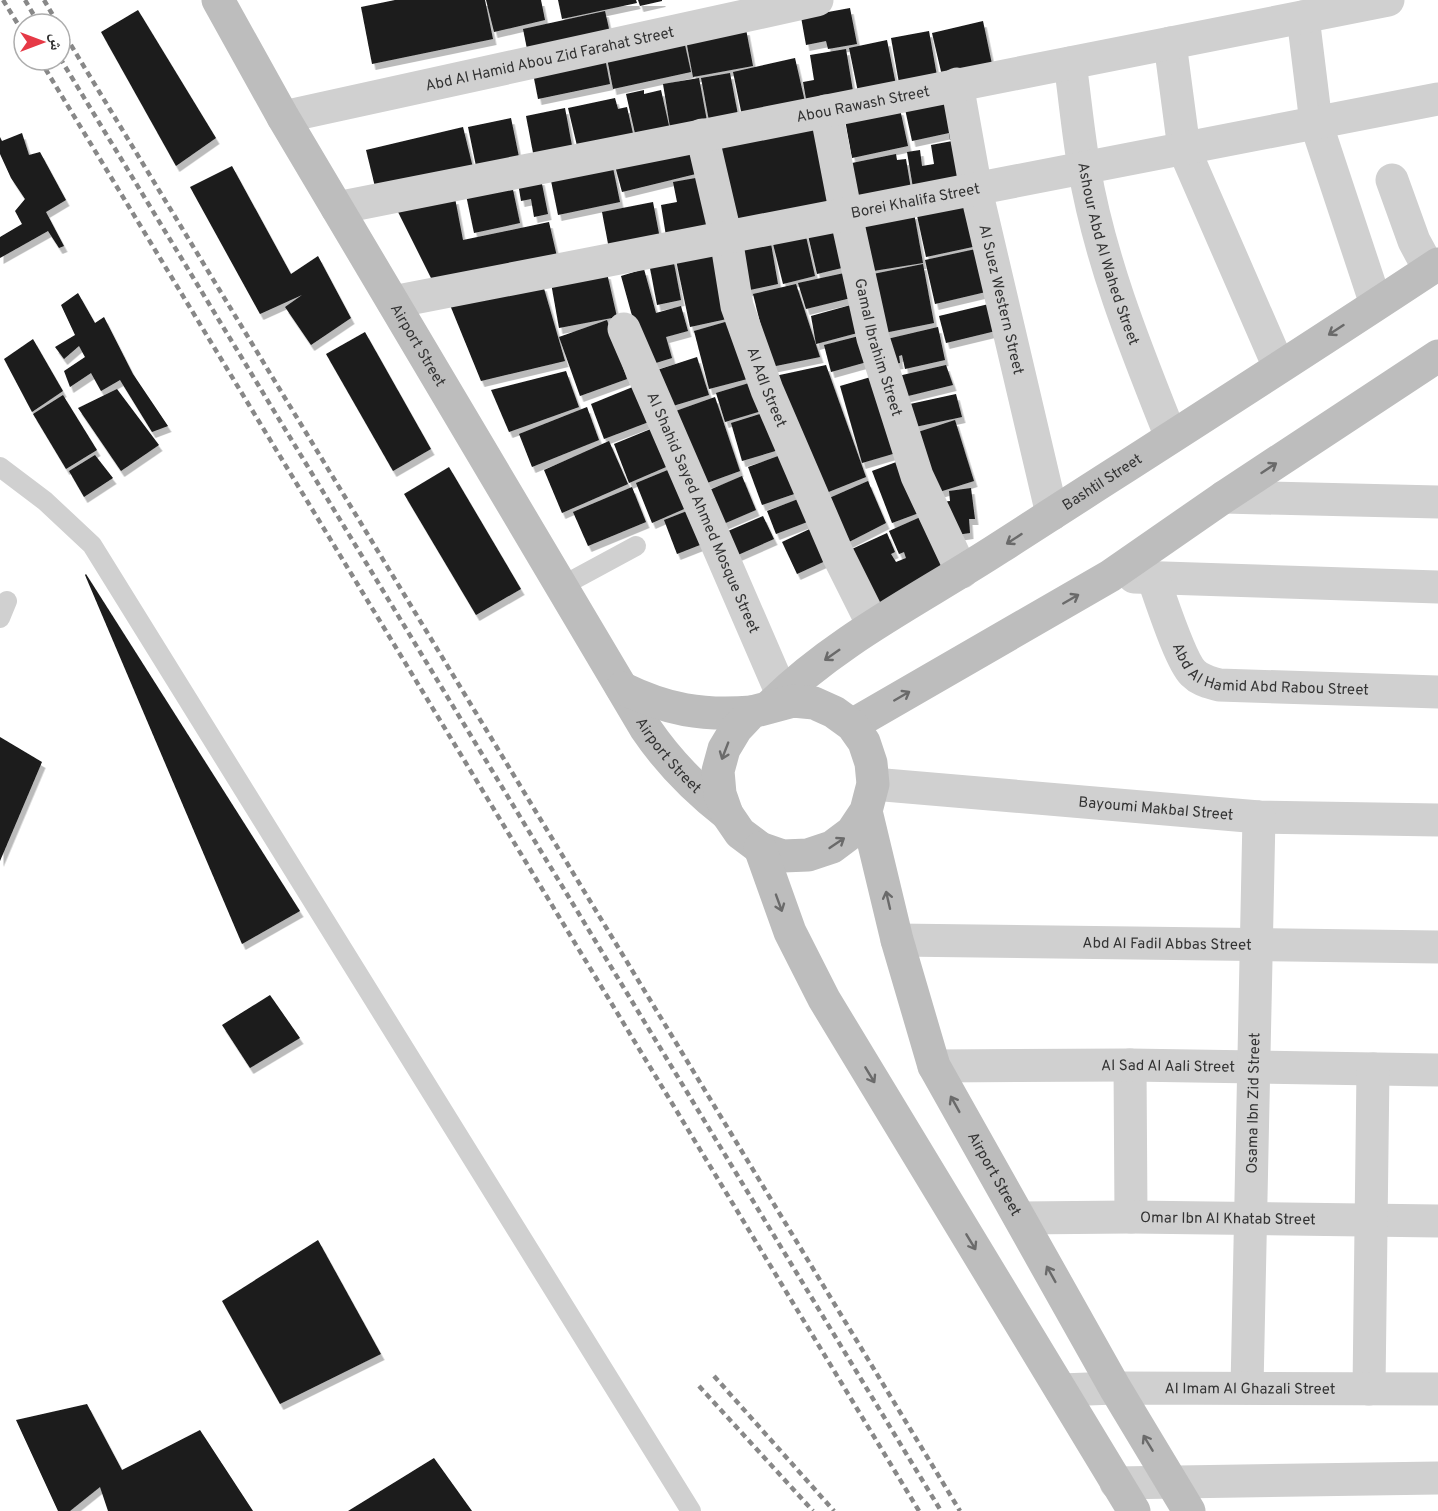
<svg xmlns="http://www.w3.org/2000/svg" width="1438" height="1511" viewBox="0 0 1438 1511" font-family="Overpass,'Noto Naskh Arabic',sans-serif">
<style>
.building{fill:#1a1a1a;filter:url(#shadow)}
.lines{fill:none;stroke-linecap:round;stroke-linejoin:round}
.lane{stroke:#d0d0d0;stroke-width:20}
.street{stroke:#d0d0d0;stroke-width:33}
.secondary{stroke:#bdbdbd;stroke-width:33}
.rail{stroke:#888;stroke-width:4.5;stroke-dasharray:6 4.5;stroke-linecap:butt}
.oneway{stroke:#6a6a6a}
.labels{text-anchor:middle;stroke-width:6;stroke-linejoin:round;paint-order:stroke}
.street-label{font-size:15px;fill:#333;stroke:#fff}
</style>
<defs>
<filter id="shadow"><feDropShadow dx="3.5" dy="6" stdDeviation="0" flood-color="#0004"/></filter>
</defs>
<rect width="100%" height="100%" fill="#fff"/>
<g class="building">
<path d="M395,0H485L493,39L372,64L361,7Z"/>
<path d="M486,0H541L545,20L494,32Z"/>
<path d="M558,0H636L637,3L562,19Z"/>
<path d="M638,0H662V1L640,6Z"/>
<path d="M850,8L857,44L828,49L826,41L806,45L801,17Z"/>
<path d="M138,10L216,138L176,166L101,32Z"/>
<path d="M605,11L612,42L529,59L523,29Z"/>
<path d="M983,21L993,69L943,80L932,33Z"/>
<path d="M746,29L753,66L693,77L686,40Z"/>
<path d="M929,31L937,76L899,83L891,38Z"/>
<path d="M683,36L691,72L613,89L606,53Z"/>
<path d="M887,40L896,85L858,92L849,48Z"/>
<path d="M846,49L853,91L806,99L803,82L814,80L810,55Z"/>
<path d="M604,53L610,84L538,99L532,68Z"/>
<path d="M795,58L805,102L742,116L733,72Z"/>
<path d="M730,73L738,115L709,121L701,78Z"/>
<path d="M699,78L707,121L670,127L663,84Z"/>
<path d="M644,90V94L661,90L670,130L636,138L626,94Z"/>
<path d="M615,98L618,109L627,107L634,138L578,150L568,108Z"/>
<path d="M953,98L962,138L950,140L949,133L912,141L905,109Z"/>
<path d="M565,108L573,151L534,158L526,116Z"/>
<path d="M900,109L908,146L852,158L845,120Z"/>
<path d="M511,118L520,162L477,171L468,127Z"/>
<path d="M823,122L840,208L733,230L716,144Z"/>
<path d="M463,127L474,172L377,195L366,150Z"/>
<path d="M22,133L29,155L40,152L66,200L46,212L64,246L59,248L48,231L0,258V237L22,224L15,211L25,199L11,178L0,154V137L2,141Z"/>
<path d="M963,139L970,186L914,194L907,152L920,150L922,166L934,164L931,145Z"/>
<path d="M698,145L704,172L622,192L615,166Z"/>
<path d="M896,154L897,160L906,159L912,195L860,205L852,163Z"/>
<path d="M612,163L620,202L558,215L550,176Z"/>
<path d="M232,166L291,274L318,256L351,318L311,345L285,307L302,295L260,314L190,187Z"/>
<path d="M707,176L716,228L666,236L661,205L677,202L673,182Z"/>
<path d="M541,179L548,214L534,217L531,199L521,201L518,183Z"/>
<path d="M512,185L520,223L474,233L466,195Z"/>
<path d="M455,198L463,240L549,222L558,261L435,286L397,210Z"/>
<path d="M972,199L982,245L926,257L916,211Z"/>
<path d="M653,202L660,239L609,249L602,212Z"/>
<path d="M914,213L923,263L867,272L860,221Z"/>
<path d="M837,224L846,267L817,274L807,231Z"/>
<path d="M805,232L815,276L783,284L772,240Z"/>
<path d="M770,238L778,284L745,291L737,244Z"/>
<path d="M985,247L990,291L935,304L925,260Z"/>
<path d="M723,250L736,317L690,327L676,260Z"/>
<path d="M673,258L681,300L657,305L649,263Z"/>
<path d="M923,264L934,323L884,333L868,275Z"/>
<path d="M644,269L656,313L681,306L688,331L666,337L672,358L646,366L621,276Z"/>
<path d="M849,272L855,297L806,309L798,283Z"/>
<path d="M607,273L617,317L559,328L551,283Z"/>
<path d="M796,284L820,357L771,367L753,294Z"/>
<path d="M543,285L565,361L481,381L450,305Z"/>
<path d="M78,293L95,323L104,317L133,374L168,426L152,432L120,380L101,391L91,373L70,387L64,371L85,357L79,346L64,359L55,347L75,335L61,305Z"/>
<path d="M997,302L1004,329L946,343L939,316Z"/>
<path d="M858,303L865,331L816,344L811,316Z"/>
<path d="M739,318L755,377L709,389L694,331Z"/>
<path d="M607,320L627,379L580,396L559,337Z"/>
<path d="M938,327L945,360L905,369L902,355L899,356L900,363L893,364L887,339Z"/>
<path d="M365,332L431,449L393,471L326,354Z"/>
<path d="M867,334L874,360L831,372L824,345Z"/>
<path d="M33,339L63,391L32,412L4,359Z"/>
<path d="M697,357L709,395L663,409L651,372Z"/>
<path d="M826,365L866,477L821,495L775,376Z"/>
<path d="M946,365L953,385L904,397L898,376Z"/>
<path d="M566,371L579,407L509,432L491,390Z"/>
<path d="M881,374L903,451L862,463L840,386Z"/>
<path d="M759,380L768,409L725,422L716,393Z"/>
<path d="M640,384L654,420L604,439L591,404Z"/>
<path d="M117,389L159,445L121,471L78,408Z"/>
<path d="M956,394L962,417L915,427L910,404Z"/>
<path d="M63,395L97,450L66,469L33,414Z"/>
<path d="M715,397L740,471L696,487L670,413Z"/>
<path d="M587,407L599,440L532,467L519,434Z"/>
<path d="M770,411L782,449L742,461L731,423Z"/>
<path d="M955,420L974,481L933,494L915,433Z"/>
<path d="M658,426L673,464L629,483L614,444Z"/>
<path d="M609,441L628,484L562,513L544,470Z"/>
<path d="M789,452L803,491L762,505L748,467Z"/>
<path d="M95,455L113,478L84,497L69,471Z"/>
<path d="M907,458L927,510L892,523L872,471Z"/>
<path d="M449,467L521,589L476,615L404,494Z"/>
<path d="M675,467L691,506L652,523L636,483Z"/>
<path d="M742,476L756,510L721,525L707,491Z"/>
<path d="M868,481L886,523L847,543L827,499Z"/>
<path d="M632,487L646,522L588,546L573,512Z"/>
<path d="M971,488L975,519H969L970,533L956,535L941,502L950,501L949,491Z"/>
<path d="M806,496L815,519L776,534L767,511Z"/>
<path d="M692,509L705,543L677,554L664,520Z"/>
<path d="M925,515L946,568L880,613L852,549L887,533L895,552L891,554L896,562L906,558L904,552L899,554L889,531Z"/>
<path d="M763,516L774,539L731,558L721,534Z"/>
<path d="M816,526L832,558L797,574L782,542Z"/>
<path d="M86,574L300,911L242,944L85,575Z"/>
<path d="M0,737L42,762L0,861Z"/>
<path d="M270,995L300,1038L250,1068L222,1025Z"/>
<path d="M318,1240L381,1354L280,1404L222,1301Z"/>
<path d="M87,1404L122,1470L200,1430L253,1511H108L100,1487L70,1511H58L16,1420Z"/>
<path d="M434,1458L472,1511H348Z"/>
</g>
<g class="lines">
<g class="lane">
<path d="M0,467L45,501L92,545L691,1511"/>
<path d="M562,586L636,546"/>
<path d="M0,618L7,601"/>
</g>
<g class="street">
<path d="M1303,17L1316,123L1376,304"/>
<path d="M1170,43L1184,149L1279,367"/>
<path id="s1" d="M1070,63C1075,98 1078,133 1084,167C1100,261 1136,349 1171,437"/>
<path id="s2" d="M957,84L976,190L1052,514"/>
<path id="s3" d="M826,111L846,215L873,338L917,476L962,572"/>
<path id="s4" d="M283,117L817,0"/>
<path id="s5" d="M702,135L726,238L737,306L767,390L838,555L873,625"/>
<path d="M1392,180L1414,241L1429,269"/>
<path id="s6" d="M337,208L1388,0"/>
<path id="s7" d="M393,302L1438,99"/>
<path id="s8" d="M624,329L782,694"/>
<path d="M1224,497L1438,502"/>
<path d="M1134,577L1438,587"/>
<path id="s9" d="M1153,578C1161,599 1180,660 1193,673C1201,681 1209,682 1219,685L1438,692"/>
<path id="s10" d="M873,784L1259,817L1438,820"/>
<path id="s11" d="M897,940L1438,947"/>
<path d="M1130,1065L1131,1217"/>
<path id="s12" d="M934,1066L1130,1065L1438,1070"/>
<path id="s13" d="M1020,1218L1131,1217L1438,1221"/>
<path id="s14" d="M1247,1388L1259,817"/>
<path d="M1369,1389L1373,1069"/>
<path id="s15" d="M1061,1390L1115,1388L1438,1389"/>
<path d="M1116,1483L1438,1478"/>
</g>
<g class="secondary">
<path id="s16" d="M218,0L283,117L646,729C669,763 695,789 727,814"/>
<path d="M622,688C667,710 702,716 752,712"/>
<path id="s17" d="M771,705C836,640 922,598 999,548C1145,454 1293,360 1438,264"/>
<path d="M852,725L1110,576L1224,497L1438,356"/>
<path id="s18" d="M866,811L852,832L832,847L808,855L783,856L760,848L740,833L727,814L720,794L718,771L724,749L736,729L752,712L793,701L814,703L834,712L852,725L864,742L871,763L873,784L866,811L897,940L934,1066L1115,1388L1189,1511"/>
<path d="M760,848L790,932L824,999L1134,1511"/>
</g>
<g class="rail">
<path d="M3,0L24,34"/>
<path d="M25,0L39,24"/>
<path d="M44,0L58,24"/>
<path d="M60,27L960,1511"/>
<path d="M60,58L941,1511"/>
<path d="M40,60L919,1511"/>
<path d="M714,1376L834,1511"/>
<path d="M699,1386L813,1511"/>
</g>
</g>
<defs><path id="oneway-shaft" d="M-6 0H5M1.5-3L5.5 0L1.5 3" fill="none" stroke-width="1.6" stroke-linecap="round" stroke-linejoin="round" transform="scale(1.5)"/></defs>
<g class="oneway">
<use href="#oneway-shaft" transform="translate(1336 330) rotate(147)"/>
<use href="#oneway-shaft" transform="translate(1269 468) rotate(-33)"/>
<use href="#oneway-shaft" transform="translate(1014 539) rotate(147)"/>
<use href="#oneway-shaft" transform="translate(1071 599) rotate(-30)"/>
<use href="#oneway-shaft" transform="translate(832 655) rotate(145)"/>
<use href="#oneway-shaft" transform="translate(902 696) rotate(-30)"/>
<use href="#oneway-shaft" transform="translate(725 751) rotate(111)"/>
<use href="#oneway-shaft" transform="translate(837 843) rotate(-34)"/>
<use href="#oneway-shaft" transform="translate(888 900) rotate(-103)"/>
<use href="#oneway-shaft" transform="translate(779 903) rotate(70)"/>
<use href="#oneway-shaft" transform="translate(870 1075) rotate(59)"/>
<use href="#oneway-shaft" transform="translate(955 1104) rotate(-119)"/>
<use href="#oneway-shaft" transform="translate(971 1242) rotate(59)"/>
<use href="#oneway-shaft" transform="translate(1051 1274) rotate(-119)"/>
<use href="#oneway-shaft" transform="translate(1148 1443) rotate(-121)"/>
</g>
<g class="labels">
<g class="street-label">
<text dy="5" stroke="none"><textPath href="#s4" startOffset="273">Abd Al Hamid Abou Zid Farahat Street</textPath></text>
<text dy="5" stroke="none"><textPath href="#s6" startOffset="536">Abou Rawash Street</textPath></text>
<text dy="5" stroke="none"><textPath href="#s7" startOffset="532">Borei Khalifa Street</textPath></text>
<text dy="5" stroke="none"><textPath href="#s1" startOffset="195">Ashour Abd Al Wahed Street</textPath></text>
<text dy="5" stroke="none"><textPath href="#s2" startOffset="220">Al Suez Western Street</textPath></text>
<text dy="5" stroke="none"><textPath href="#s16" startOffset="399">Airport Street</textPath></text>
<text dy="5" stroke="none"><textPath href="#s3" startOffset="242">Gamal Ibrahim Street</textPath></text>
<text dy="5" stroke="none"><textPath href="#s5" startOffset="261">Al Adl Street</textPath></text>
<text dy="5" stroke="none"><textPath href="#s17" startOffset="400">Bashtil Street</textPath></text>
<text dy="5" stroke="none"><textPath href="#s8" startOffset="200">Al Shahid Sayed Ahmed Mosque Street</textPath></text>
<text dy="5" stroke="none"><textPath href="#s9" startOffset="176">Abd Al Hamid Abd Rabou Street</textPath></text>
<text dy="5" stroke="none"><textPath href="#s16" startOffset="880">Airport Street</textPath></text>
<text dy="5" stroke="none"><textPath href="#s10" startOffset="284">Bayoumi Makbal Street</textPath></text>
<text dy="5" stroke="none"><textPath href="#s11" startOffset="270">Abd Al Fadil Abbas Street</textPath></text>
<text dy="5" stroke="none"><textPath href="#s12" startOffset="234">Al Sad Al Aali Street</textPath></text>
<text dy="5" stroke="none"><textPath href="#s14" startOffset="285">Osama Ibn Zid Street</textPath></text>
<text dy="5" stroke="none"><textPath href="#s18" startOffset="874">Airport Street</textPath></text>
<text dy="5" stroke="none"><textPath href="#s13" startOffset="208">Omar Ibn Al Khatab Street</textPath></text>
<text dy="5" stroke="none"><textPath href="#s15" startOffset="189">Al Imam Al Ghazali Street</textPath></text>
</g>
</g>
<g transform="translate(42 42) rotate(90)"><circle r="28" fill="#ffffff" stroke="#adadad" stroke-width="1.5"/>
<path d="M0-4.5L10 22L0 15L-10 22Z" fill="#e63946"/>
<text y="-9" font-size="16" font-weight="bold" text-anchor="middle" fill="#333333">ش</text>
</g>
</svg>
